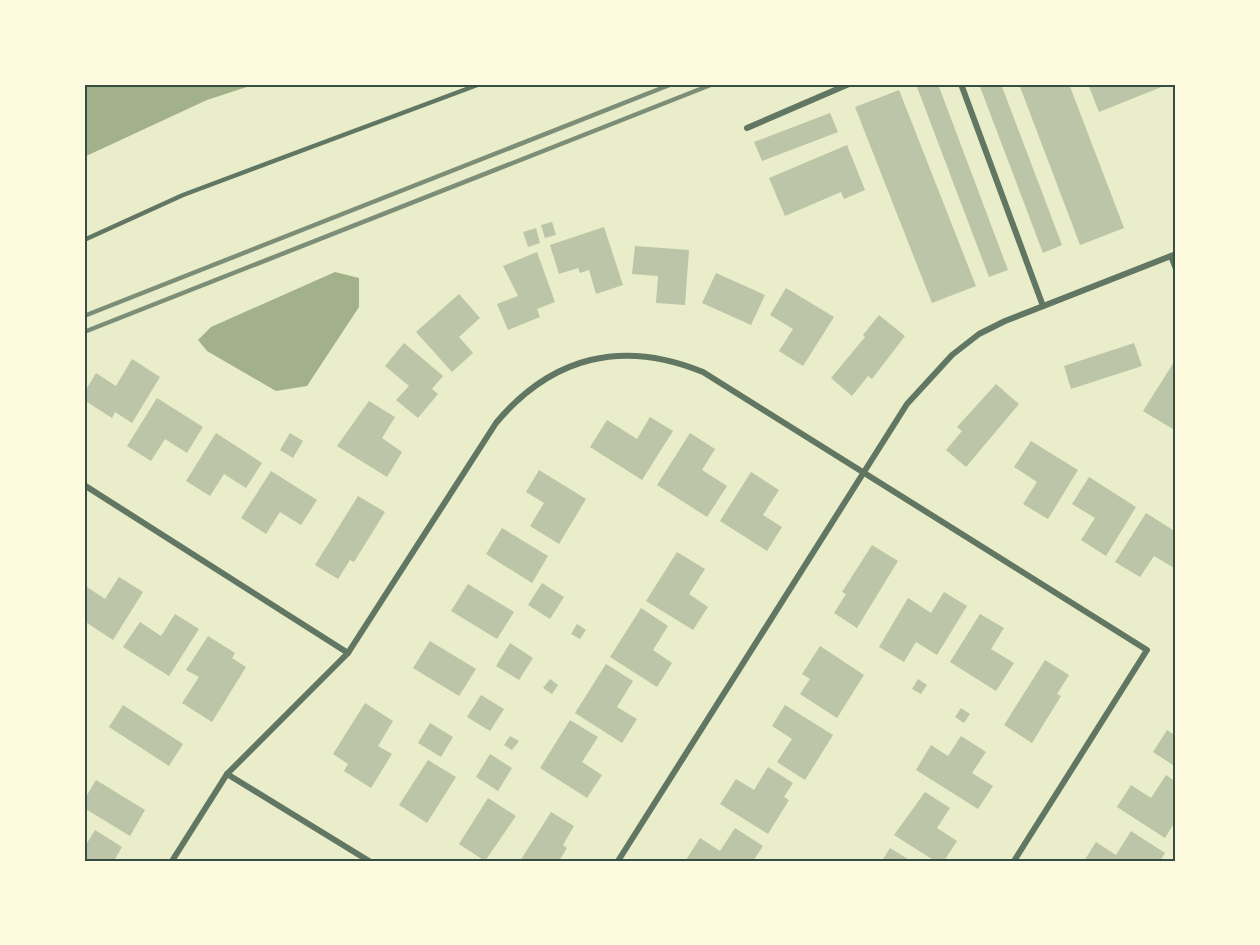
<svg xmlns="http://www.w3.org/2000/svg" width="1260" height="945" viewBox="0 0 1260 945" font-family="Mulish,sans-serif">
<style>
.water{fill:#a3b18a}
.building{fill:#bcc5a7}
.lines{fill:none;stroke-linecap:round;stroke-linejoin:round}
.service{stroke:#617663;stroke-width:4.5}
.minor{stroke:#617663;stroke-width:6}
.rail{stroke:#7c8e77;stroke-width:4.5}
.neatline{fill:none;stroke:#344e41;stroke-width:2}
</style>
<rect width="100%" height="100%" fill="#e9edc9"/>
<g class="water">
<path d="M84,84H256L207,100L84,157Z"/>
<path d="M335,272L359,278V307L307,386L276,391L207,351L198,340L211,327Z"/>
</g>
<g class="building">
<path d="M925,84H938L1008,270L989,277L917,87Z"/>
<path d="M979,84H1001L1062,245L1043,253Z"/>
<path d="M1019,84H1069L1124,228L1080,245Z"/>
<path d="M1088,84H1169L1099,112Z"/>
<path d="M899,90L976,286L932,303L855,107Z"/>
<path d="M830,113L838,132L762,161L754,142Z"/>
<path d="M847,145L865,190L844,199L841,192L785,216L769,178Z"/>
<path d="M552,222L556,235L545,238L541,225Z"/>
<path d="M604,227L623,285L596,294L589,270L580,273L578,268L559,274L550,245Z"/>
<path d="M536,228L540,243L528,247L523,232Z"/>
<path d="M635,246L689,250L685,305L656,303L658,276L632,274Z"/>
<path d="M537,252L555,302L537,309L540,317L508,330L497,304L518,296L503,266Z"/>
<path d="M716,273L765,295L751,325L702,303Z"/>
<path d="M786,288L834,317L803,366L779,351L793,329L770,315Z"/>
<path d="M459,294L480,318L459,337L473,353L452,372L416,332Z"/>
<path d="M879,315L905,336L872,379L868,376L852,396L831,378L865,337L863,335Z"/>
<path d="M404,343L443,376L432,389L438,394L418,418L396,400L409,386L385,366Z"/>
<path d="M1134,343L1142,366L1071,389L1064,366Z"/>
<path d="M132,359L160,377L132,423L115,412L112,418L84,400V393L96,373L116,386Z"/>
<path d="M1174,362L1176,363V431L1143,411Z"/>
<path d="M996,384L1019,404L966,467L946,450L962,431L957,427Z"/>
<path d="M157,398L203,427L187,453L165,439L151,461L127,446Z"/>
<path d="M369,401L395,417L382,438L402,452L387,477L337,446Z"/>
<path d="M650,417L673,431L642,480L590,447L607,420L637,439Z"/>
<path d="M216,433L262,463L246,488L224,474L210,496L186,481Z"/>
<path d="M290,433L303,441L293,458L280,450Z"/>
<path d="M690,433L715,449L702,470L727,486L707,517L657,485Z"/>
<path d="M1031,441L1078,470L1048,519L1023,504L1037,482L1014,467Z"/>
<path d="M539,470L586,499L559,544L530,526L544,503L526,492Z"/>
<path d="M271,471L317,500L301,525L280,512L266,534L241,518Z"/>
<path d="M751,472L779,490L763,515L782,527L767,551L720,521Z"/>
<path d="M1089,477L1136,507L1106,556L1081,540L1095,518L1072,504Z"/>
<path d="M358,496L385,512L354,562L350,560L338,579L315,565Z"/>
<path d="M1146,513L1176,532V569L1154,556L1140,577L1115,562Z"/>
<path d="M502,528L548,556L532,583L486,554Z"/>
<path d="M872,545L898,561L857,628L834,613L846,594L842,592Z"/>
<path d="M677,552L705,569L689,594L708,607L693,630L646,601Z"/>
<path d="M119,577L143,592L113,640L84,621V585L105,599Z"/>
<path d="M542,583L564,597L550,619L528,605Z"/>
<path d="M468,584L514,612L497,639L451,611Z"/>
<path d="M944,592L967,606L937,655L916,642L904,662L879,647L908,598L931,613Z"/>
<path d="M641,608L668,626L653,650L672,663L657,687L610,657Z"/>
<path d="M175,614L199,629L169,676L123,647L140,622L161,636Z"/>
<path d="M980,614L1004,628L991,649L1014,663L996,691L950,662Z"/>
<path d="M577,624L586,630L580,639L571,634Z"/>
<path d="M208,636L235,653L232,658L246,667L212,722L182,703L199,677L186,670Z"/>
<path d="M430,641L476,669L459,696L413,668Z"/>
<path d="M510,643L533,658L519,680L496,666Z"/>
<path d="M820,646L864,675L837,718L800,694L810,679L802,674Z"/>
<path d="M1045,660L1069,675L1057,694L1061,696L1032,743L1004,725Z"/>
<path d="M606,664L633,681L617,707L637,719L622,743L575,713Z"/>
<path d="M550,679L558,685L552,694L543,688Z"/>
<path d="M918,679L927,685L921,694L912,689Z"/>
<path d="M481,695L504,709L490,731L467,717Z"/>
<path d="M365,703L393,721L378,746L392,754L371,788L344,771L348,764L333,754Z"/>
<path d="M123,705L183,744L169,766L109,727Z"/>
<path d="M785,705L833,735L805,780L777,762L792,739L772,726Z"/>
<path d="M961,708L970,714L964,723L955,717Z"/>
<path d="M570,720L598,737L582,762L602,775L587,798L540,768Z"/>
<path d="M430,723L453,737L441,757L418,743Z"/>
<path d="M1167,730L1176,736V767L1153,752Z"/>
<path d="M510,736L519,741L512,750L504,745Z"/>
<path d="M961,736L986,752L972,773L993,786L978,809L916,770L931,745L948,756Z"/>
<path d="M490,754L512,768L498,791L476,777Z"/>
<path d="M428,760L456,777L427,823L399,805Z"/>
<path d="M768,767L793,783L784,797L789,800L768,834L720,804L736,779L754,790Z"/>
<path d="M1166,775L1176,782V820L1165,838L1117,807L1131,785L1151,798Z"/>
<path d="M96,780L145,810L130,836L84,808V800Z"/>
<path d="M925,792L950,808L937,828L957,841L944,861H935L894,835Z"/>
<path d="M488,798L516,816L485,861L459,844Z"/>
<path d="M551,812L574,826L563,845L567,848L559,861H520Z"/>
<path d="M735,828L763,846L753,861L686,860L700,838L720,851Z"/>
<path d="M95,830L122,847L114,861H84V848Z"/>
<path d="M1131,831L1165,853L1160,861H1084L1096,842L1116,855Z"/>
<path d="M890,848L911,861H882Z"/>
</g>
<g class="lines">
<path class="service" d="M84,240L183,195L480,84"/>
<g class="minor">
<path d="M961,84L1043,306"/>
<path d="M747,128L849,84"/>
<path d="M1171,256L1176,269"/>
<path d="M84,485L348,653"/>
<path d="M227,774L369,861"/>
<path d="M172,861L227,774L348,653L496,423C552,356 623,339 703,372L1147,650L1014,861"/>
<path d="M618,861L907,404L952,355L979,334L1005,321L1176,254"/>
</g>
<g class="rail">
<path d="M84,316L672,84"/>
<path d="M84,332L713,84"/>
</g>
</g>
<rect width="1260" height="945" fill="none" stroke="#fefae0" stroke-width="171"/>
<rect x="86" y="86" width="1088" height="774" class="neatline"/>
</svg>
